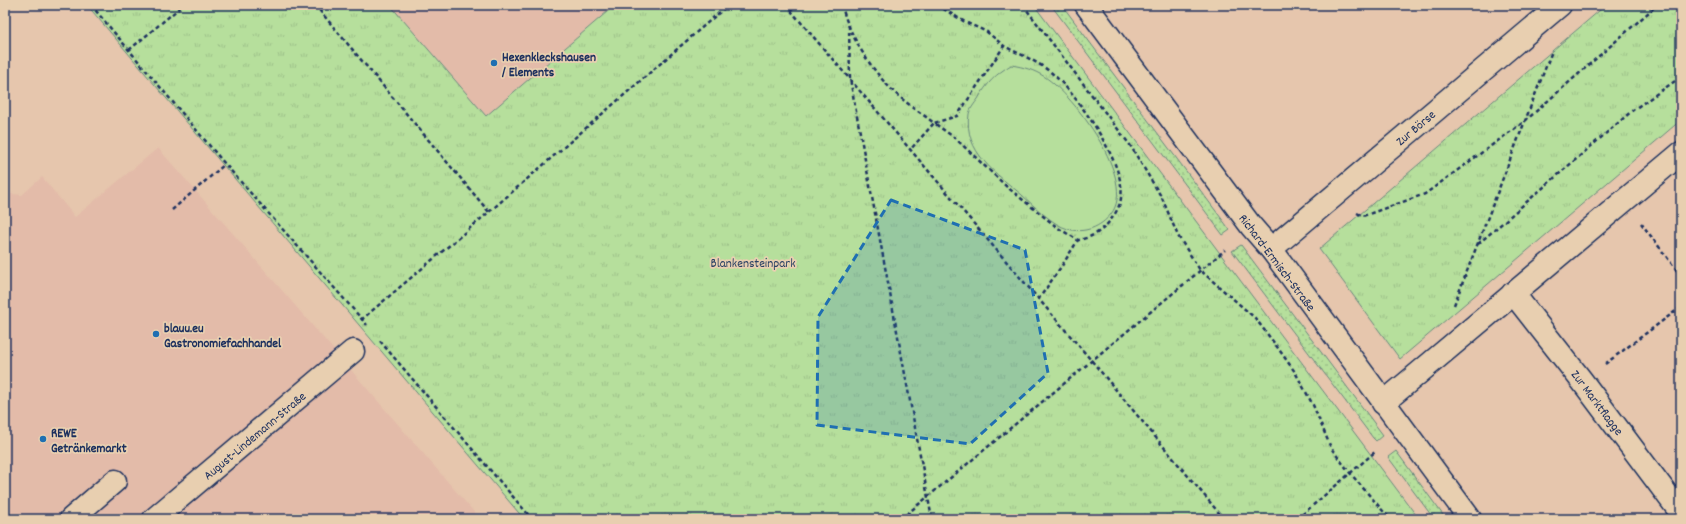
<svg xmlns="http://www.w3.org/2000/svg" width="1686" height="524" viewBox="0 0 1686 524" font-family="Dekko,sans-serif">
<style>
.built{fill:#e3bba9}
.grass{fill:url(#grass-dots);stroke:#68877d}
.park{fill:url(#park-tufts);stroke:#68877d}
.pitch{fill:#b6df9c;stroke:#68877d}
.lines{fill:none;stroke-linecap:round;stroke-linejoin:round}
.minor-casing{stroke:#1b2f5e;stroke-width:25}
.path{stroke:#1b2f5e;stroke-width:2.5;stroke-dasharray:4 3;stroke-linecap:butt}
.minor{stroke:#e8cfb0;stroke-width:22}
.tram{stroke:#1b2f5e;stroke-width:1}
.marked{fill:#1f6fb2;fill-opacity:0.2;stroke:#1f6fb2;stroke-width:3;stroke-dasharray:8 5;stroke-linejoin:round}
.poi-dot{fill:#1f6fb2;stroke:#e8cfb0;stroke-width:1.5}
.labels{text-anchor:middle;stroke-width:3.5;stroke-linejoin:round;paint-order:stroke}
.poi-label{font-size:13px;font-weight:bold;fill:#1b2f5e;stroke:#e8cfb0;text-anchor:start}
.street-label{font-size:13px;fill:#1b2f5e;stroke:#e8cfb0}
.park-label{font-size:13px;fill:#2a4164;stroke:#e8cfb0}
</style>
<defs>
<pattern id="grass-dots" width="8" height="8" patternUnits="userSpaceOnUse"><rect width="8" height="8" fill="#b6df9c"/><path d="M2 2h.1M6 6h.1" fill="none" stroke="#9cc089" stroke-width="1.8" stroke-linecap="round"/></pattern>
<pattern id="park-tufts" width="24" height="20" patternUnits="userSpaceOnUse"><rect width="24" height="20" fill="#b6df9c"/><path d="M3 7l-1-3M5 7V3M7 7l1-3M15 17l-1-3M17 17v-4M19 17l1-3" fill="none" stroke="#9cc089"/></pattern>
</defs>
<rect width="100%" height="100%" fill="#e6c6ad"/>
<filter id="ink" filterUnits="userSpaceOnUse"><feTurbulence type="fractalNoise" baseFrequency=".025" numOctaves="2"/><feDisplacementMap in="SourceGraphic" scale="8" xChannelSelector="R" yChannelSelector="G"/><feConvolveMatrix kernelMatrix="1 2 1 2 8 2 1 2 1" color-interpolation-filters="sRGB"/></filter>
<g filter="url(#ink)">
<g class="built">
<path d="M390,5H605L609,10L486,116Z"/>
<path d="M158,148L222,221L480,519H5V193L22,195L42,177L75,217Z"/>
</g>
<g class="grass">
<path d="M1051,5H1062L1230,230L1223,235Z"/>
<path d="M1241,245L1383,435L1376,441L1373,438L1232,251Z"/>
<path d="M1396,451L1446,519H1434L1388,457Z"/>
</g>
<g class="park">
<path d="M87,5H390L486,116L615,5H1034L1419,519H524Z"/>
<path d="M1606,5H1681V120L1400,359L1319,249Z"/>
</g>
<path class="pitch" d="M1011,65C1024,67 1034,70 1045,77C1074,96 1138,180 1111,214C1101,227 1084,234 1068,229C1053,225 1034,206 1022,195C997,174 963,152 969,114C970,109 975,103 978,99C987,83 996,74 1011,65Z"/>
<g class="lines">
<g class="minor-casing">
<g id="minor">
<path d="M1086,5L1251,226L1271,249L1470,519"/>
<path d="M1271,249L1560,5"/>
<path d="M1513,293L1582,381L1681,513"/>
<path d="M1383,403L1681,153"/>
<path d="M71,519L115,481"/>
<path d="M154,519L353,351"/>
</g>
</g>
<g class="path">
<path d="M91,5L225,164L367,325"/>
<path d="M315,5L489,212"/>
<path d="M786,5L1091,360L1224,519"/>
<path d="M842,5C847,32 871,69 891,89C904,102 920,112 934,123L910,150"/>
<path d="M937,5L965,22L987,32L1004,46"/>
<path d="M1023,5L1130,145L1162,198L1178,236L1200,270L1255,318L1275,344L1295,372L1313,405L1331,448L1350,473L1390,519"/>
<path d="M791,10L799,5"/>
<path d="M849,25L850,79L932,519"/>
<path d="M129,50L183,5"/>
<path d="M172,210L225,164"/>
<path d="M1357,213L1363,216L1425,194L1525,121L1657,5"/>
<path d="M1641,223L1681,276"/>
<path d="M1478,244L1633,110L1681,77"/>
<path d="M1038,300L1063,264L1078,240C1091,238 1101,232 1109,222C1114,216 1120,207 1121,198C1127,166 1079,98 1056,77C1042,63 1021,55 1004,46L957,116L934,123L955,138L1007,187L1058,228L1078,240"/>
<path d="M1454,305L1552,51"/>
<path d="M361,320L489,212L728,5"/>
<path d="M380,341L532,519"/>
<path d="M1605,364L1681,307"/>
<path d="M901,519L1225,250"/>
<path d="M1297,519L1376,451"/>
</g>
<use href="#minor" class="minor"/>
<path class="tram" d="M5,10L10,5"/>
</g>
</g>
<path class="marked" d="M891,200L1025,250L1048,373L970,444L817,425L818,317Z"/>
<g class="poi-dot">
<circle cx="494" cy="63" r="4"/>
<circle cx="156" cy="334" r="4"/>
<circle cx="43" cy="439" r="4"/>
</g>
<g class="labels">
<g class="poi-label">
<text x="502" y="61">Hexenkleckshausen<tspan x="502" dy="15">/ Elements</tspan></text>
<text x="164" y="332">blauu.eu<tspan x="164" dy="15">Gastronomiefachhandel</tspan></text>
<text x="51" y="437">REWE<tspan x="51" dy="15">Getränkemarkt</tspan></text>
</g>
<g class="street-label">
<text transform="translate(1415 127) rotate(-40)" y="5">Zur Börse</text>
<text transform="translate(1278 262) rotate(53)" y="5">Richard-Ermisch-Straße</text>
<text transform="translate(1598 402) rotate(53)" y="5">Zur Marktflagge</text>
<text transform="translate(254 435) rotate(-40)" y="5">August-Lindemann-Straße</text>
</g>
<g class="park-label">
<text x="753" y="267">Blankensteinpark</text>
</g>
</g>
<rect width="1686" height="524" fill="none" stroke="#e8cfb0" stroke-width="20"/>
<rect x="10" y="10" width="1666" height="504" fill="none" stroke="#1b2f5e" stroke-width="1.5" filter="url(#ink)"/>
</svg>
